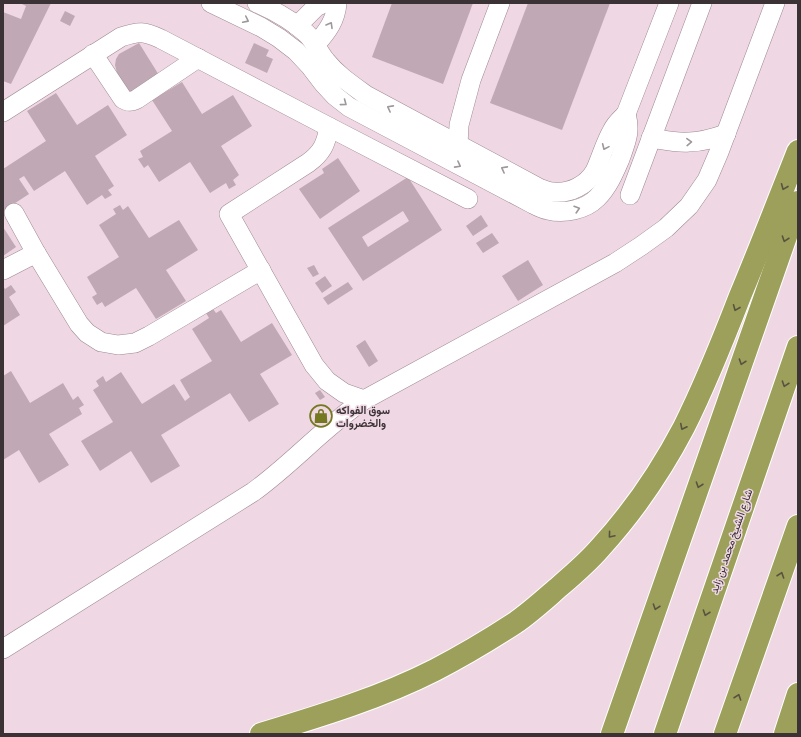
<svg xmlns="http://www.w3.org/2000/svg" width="801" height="737" viewBox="0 0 801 737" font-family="'Source Sans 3',Vazirmatn,sans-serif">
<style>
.building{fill:#c0a9b4;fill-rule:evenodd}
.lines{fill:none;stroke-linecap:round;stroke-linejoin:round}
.minor-casing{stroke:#9e8892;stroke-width:20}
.highway-casing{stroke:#fff;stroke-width:24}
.minor{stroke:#fff;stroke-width:19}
.highway{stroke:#9ca05a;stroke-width:22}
.oneway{stroke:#9d989a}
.oneway2{stroke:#585341}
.labels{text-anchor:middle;stroke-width:3;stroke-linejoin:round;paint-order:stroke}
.poi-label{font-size:11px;font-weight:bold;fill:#3b3236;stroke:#efd8e3;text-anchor:start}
.street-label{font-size:11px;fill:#3b3236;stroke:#efd8e3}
</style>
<rect width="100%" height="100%" fill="#efd8e3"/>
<g class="building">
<path d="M20,3H51L11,84L3,81V50L4,47H3V12L21,19L26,6Z"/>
<path d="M392,3H473L443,84L372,57Z"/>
<path d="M528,3H610L562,130L490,103Z"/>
<path d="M65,11L75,16L70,26L60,21Z"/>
<path d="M139,43L162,80L133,98L117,73L115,65L116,59L119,54Z"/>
<path d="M254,43L269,50L266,56L273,59L267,73L245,63Z"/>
<path d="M182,82L202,114L233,95L252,126L221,146L239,175L233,180L236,185L229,189L226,183L210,193L190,162L159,182L148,165L144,168L138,159L143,157L140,151L172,131L152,100Z"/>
<path d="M56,93L77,125L108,105L127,135L95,156L114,186L108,190L112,195L105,199L102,195L87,205L65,171L34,191L24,176L19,179L29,194L3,211V169L46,141L27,111Z"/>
<path d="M338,158L360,191L320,219L299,189L324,173L322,169Z"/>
<path d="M408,177L442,230L363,281L328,228ZM403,211L409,221L368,247L362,237Z"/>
<path d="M120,205L123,210L128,206L149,238L179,220L198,250L166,270L186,301L156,319L136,288L105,307L102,302L97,305L92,297L97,294L87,277L119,257L99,225L116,214L113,209Z"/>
<path d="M481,215L488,226L473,236L466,226Z"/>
<path d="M3,227L16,247L3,256Z"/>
<path d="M492,233L499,243L483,253L476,243Z"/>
<path d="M528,260L543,285L518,301L502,276Z"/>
<path d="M314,265L319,274L313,277L307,268Z"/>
<path d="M325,276L332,286L322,293L315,283Z"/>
<path d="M348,282L353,289L328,305L323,298Z"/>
<path d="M11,285L16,292L9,297L20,315L3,326V286L5,289Z"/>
<path d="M213,309L216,313L221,310L241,342L272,323L292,355L260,374L279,404L249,422L230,393L161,435L180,466L151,483L131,451L100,471L81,441L113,422L93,390L99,386L96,381L103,376L106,382L121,372L142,404L174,384L185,401L190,397L180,380L212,361L192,329L209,318L206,313Z"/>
<path d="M365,340L378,361L369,367L356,346Z"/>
<path d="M11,371L30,403L63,383L73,400L78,396L84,405L79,408L82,414L49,434L69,465L39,483L19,450L3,460V376Z"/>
<path d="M320,390L325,397L320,400L315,393Z"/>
</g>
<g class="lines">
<g class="minor-casing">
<g id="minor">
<path d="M211,3L261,27L279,38L296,51L310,66L323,83L335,96L349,107L531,203C537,206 542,209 548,210C564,214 585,210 597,198C608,187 614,173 620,159C626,142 631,132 626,114"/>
<path d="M257,3C275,11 292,20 307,34C315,42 319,53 326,61C337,75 352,85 366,95L541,189C545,190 549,192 553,192C570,194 587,185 595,171C601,158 605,143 612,131C615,124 621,119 626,114L669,3"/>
<path d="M297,26L316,7L324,3"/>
<path d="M316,44C327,32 336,20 337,3"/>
<path d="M93,54L123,99C128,102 131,102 137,99L198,58"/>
<path d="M3,112L121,37C139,31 144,31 161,39L329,127L468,199"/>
<path d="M329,127C326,144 322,153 308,163L229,214L314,365L327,381L344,393L364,400"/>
<path d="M651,138C664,140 676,143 689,142C702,142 714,138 726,134"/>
<path d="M458,145L459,125L471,80L500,3"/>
<path d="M630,195L702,3"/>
<path d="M14,213L36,253L79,324L87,333L101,342L118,345L135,343L149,336L261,270"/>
<path d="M3,270L36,253"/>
<path d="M3,649L253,492C292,464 324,427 364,400L615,263L641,246L666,228L689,206L707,180L719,152L775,3"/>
</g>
</g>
<g class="highway-casing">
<g id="highway">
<path d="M261,734C320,716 380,698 435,670C462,656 489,640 515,623C531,612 545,599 560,586C574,574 588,562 600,548C632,513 662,469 684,427C705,385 723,340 740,296C760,248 779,199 798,151"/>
<path d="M612,734L798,202"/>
<path d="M665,734L798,347"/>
<path d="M725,734L798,526"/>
<path d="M785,734L798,694"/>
</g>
</g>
<use href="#minor" class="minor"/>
<use href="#highway" class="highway"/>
</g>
<defs><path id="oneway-chevron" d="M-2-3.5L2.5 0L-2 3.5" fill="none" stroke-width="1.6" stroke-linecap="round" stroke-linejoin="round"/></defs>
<g class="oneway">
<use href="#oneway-chevron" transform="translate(246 20) rotate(26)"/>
<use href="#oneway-chevron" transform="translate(330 25) rotate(-60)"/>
<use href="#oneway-chevron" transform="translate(344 103) rotate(37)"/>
<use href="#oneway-chevron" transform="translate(390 108) rotate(-152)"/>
<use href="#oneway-chevron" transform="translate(689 142) rotate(-2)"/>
<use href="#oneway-chevron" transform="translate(605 147) rotate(114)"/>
<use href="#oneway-chevron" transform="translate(458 165) rotate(28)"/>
<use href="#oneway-chevron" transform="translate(504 169) rotate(-152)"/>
<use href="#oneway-chevron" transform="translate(577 209) rotate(-17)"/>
</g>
<g class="oneway2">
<use href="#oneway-chevron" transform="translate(784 187) rotate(112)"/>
<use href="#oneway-chevron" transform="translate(785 239) rotate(109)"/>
<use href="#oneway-chevron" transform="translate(736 308) rotate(112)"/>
<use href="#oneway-chevron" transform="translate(742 362) rotate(109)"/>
<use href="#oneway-chevron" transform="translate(785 384) rotate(109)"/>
<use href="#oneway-chevron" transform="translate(683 427) rotate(117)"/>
<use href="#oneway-chevron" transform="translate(699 485) rotate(109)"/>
<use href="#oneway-chevron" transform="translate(611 535) rotate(130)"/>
<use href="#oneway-chevron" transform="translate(781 575) rotate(-71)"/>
<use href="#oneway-chevron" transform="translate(656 607) rotate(109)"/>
<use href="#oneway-chevron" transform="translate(706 613) rotate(109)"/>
<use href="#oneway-chevron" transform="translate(738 697) rotate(-71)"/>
</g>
<defs>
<g id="shop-ring" transform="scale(1.15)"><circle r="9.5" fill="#efd8e3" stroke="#747820" stroke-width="1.5"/><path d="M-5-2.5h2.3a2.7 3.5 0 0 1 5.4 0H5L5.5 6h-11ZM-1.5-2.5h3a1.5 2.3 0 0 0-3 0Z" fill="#747820"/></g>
</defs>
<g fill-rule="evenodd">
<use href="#shop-ring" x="321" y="416"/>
</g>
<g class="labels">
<g class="poi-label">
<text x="336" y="414">سوق الفواكه<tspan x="336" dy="13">والخضروات</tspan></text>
</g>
<g class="street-label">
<text transform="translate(731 541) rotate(-71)" y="4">شارع الشيخ محمد بن زايد</text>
</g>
</g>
<rect width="801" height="737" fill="none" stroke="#3b3236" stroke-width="8"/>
</svg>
